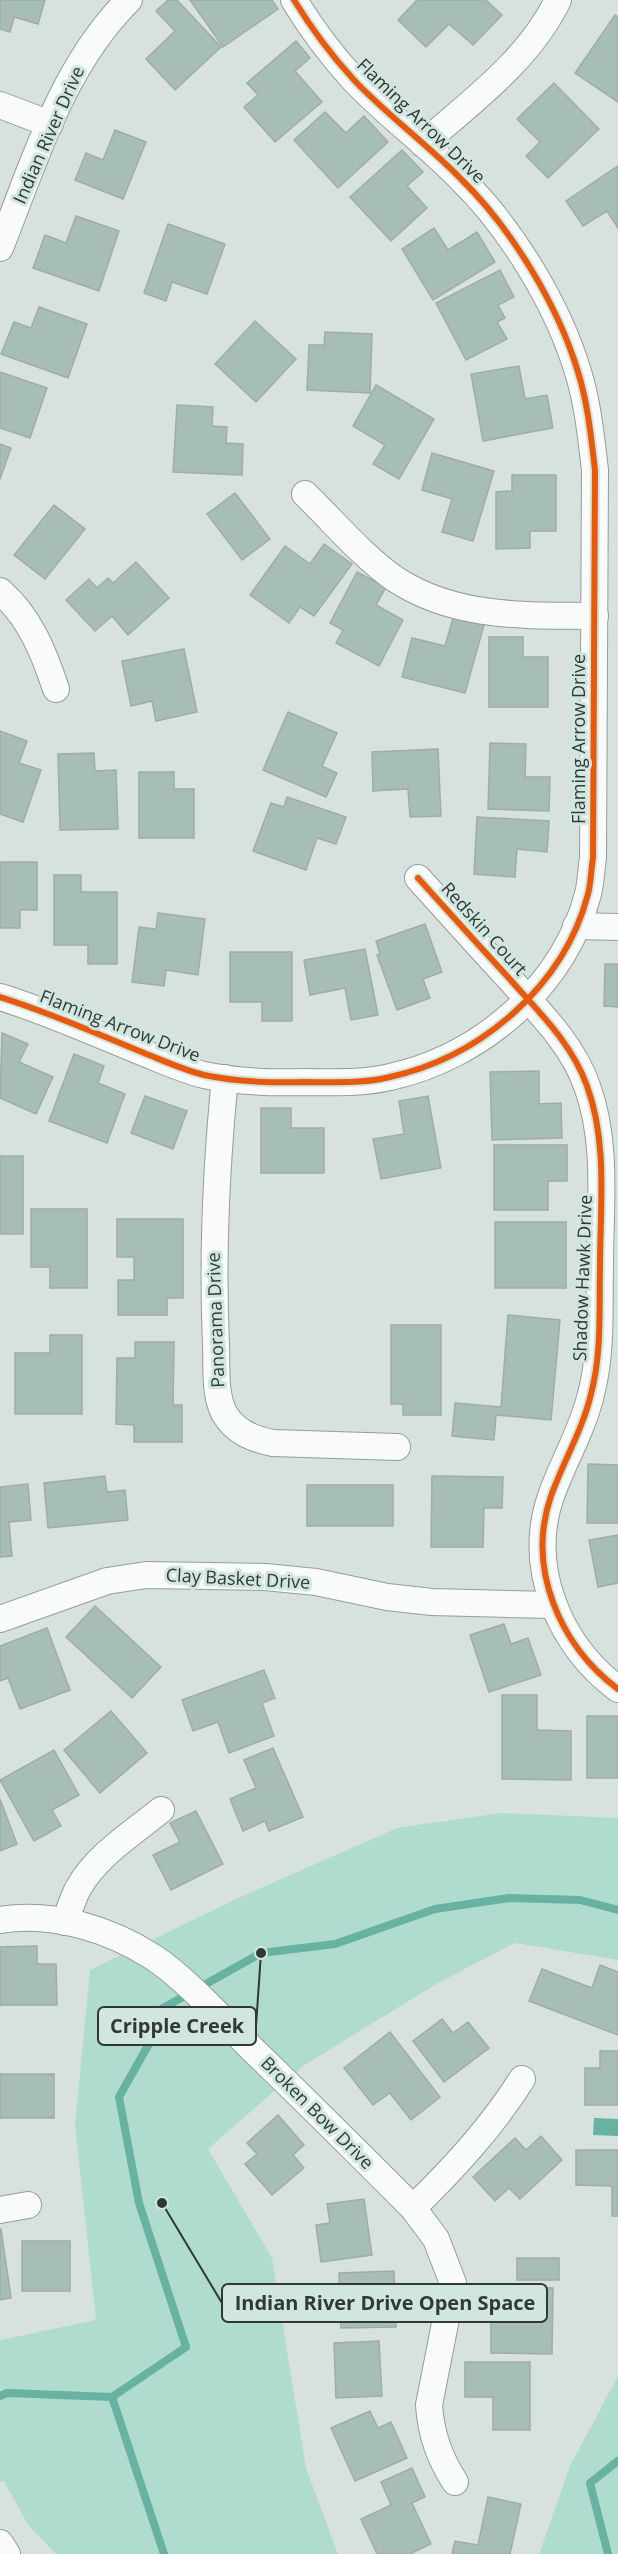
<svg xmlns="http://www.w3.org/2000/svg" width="618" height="2554" viewBox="0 0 618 2554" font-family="'Open Sans',sans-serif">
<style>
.green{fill:#b0dcd0}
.water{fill:#67b2a0}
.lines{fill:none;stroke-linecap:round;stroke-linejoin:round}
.stream{stroke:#67b2a0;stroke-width:8}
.building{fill:#a7beb8;stroke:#a2aba8;stroke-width:1.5}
.street-casing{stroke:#949d9a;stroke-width:28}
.street{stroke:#f9fbfa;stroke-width:26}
.cycleway-casing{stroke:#d2e6e0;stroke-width:10}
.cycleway{stroke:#e8590c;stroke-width:6}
.labels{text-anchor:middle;stroke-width:6;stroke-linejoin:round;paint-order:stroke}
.street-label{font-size:18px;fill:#313937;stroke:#d2e6e0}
.leader{fill:none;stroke:#313937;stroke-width:2}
.callout-dot{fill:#313937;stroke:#d2e6e0;stroke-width:2}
.callout{fill:#d2e6e0;stroke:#313937;stroke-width:2}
.callout-label{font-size:20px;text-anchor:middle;font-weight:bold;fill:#313937}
</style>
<rect width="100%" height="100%" fill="#d7e2de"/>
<g class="green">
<path d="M501,1813L618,1818V1960L515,1943L438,1983L303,2066L208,2149L272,2258L306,2468L338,2554H56L28,2525L4,2481L0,2482V2340L96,2320L75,2125L90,1970L236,1899L397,1828Z"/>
<path d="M618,2376V2554H539L570,2466Z"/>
</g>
<path class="water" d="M594,2118L618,2119V2136L593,2135Z"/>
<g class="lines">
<g class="stream">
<path d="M0,2396L7,2393L112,2397L164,2554"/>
<path d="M112,2397L186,2347L139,2203L119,2097L150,2042L156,2012L261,1953L335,1944L435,1909L509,1898L580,1900L618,1910"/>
<path d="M608,2554L590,2483L618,2461"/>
</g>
</g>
<g class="building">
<path d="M0,0H45L38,24L14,17L10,32L0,29Z"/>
<path d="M168,0H177L221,47L175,90L146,59L175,31L156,11Z"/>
<path d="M190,0H272L278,9L223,47Z"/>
<path d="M417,0H486L502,15L473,45L449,24L426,47L398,20Z"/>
<path d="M615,15L618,17V102L575,73Z"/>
<path d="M296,41L310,58L295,71L322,102L275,142L244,107L258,95L247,83Z"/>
<path d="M554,83L599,129L548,178L526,156L540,142L517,119Z"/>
<path d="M325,112L346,133L364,116L388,142L338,188L294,140Z"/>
<path d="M115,130L146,142L123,199L75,180L86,153L103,160Z"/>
<path d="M402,150L423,172L407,186L427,208L391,241L350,197Z"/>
<path d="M618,166V228L607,211L583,226L566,201Z"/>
<path d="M76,216L119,231L99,291L33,268L45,235L66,243Z"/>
<path d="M168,224L225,244L207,294L172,282L166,301L144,293Z"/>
<path d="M434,228L448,250L477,232L495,262L433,300L402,249Z"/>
<path d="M500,270L514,297L498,305L505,318L497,322L507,339L466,360L436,303Z"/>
<path d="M39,307L87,324L68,378L1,354L14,322L31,328Z"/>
<path d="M255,321L296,359L256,402L215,364Z"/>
<path d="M325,332L372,334L370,393L307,390L309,345H324Z"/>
<path d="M519,366L525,399L547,395L553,428L483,441L471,374Z"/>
<path d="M0,372L47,388L30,438L0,428Z"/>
<path d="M376,385L434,419L399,479L373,464L385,445L353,426Z"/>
<path d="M177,405L213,407L212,426L227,427L226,443L243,444L242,475L173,472Z"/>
<path d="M0,444L11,448L0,479Z"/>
<path d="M432,453L494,471L473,541L442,532L452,499L422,490Z"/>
<path d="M512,475H556V531H530V548L496,549V492L512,491Z"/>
<path d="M235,493L270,539L242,560L207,514Z"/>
<path d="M54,505L85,529L45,579L14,555Z"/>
<path d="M324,544L352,564L314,616L300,607L289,623L250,595L285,546L310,564Z"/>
<path d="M136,562L169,598L128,635L112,616L95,631L66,600L89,579L97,588L108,578L113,583Z"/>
<path d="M357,572L386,587L376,605L403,620L379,666L336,643L343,630L330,623Z"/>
<path d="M453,618L484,625L465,693L402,677L412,638L445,646Z"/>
<path d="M489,637H523V657H548V707H489Z"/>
<path d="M184,649L197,712L156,721L152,701L131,706L122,661Z"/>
<path d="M288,712L337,733L322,766L337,773L326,797L263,770Z"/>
<path d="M0,731L27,741L19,763L41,770L23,822L0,814Z"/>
<path d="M490,743L526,744L525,777H550L549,811L488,809Z"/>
<path d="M438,749L441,816L410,817L408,789L373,791L372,752Z"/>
<path d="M94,753L95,771L116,770L118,829L60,830L58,754Z"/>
<path d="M139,772H174V789H194V838H139Z"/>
<path d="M287,797L346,817L336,844L317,838L306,870L253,851L271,803L284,807Z"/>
<path d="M477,817L549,821L547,852L517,849L515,877L474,874Z"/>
<path d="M0,862H37V910H20V928H0Z"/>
<path d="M54,875H81V892H117V964H88V945H54Z"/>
<path d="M158,913L205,919L198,975L166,970L164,986L132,982L139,927L156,929Z"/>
<path d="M425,924L442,972L423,979L430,998L397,1010L377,955L380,954L376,941Z"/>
<path d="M365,949L378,1015L351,1020L345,988L310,995L304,960Z"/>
<path d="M230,952H292V1021H262V1002H230Z"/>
<path d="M605,964H618V1007L604,1006Z"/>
<path d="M2,1033L28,1044L19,1062L53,1077L36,1114L0,1098Z"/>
<path d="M74,1054L104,1066L98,1083L125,1094L107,1143L49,1121Z"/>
<path d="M539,1071V1104L561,1103L562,1138L492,1140L490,1072Z"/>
<path d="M145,1096L187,1111L173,1149L131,1133Z"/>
<path d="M428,1096L441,1168L381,1179L373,1139L404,1134L399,1101Z"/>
<path d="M261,1108H291V1128H324V1173H261Z"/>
<path d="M494,1145H567V1181H548V1210H494Z"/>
<rect x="0" y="1156" width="23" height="78"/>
<path d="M31,1209H87V1288H50V1267H31Z"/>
<path d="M117,1219H183V1298H167V1315H118V1280H134V1257H117Z"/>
<rect x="495" y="1222" width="71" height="66"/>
<path d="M508,1315L560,1320L551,1420L496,1415L494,1440L452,1436L455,1403L501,1407Z"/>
<path d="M391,1325H441V1415H403V1404H391Z"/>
<path d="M50,1335H82V1414H15V1353H50Z"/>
<path d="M135,1342H174L173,1405H182V1442H134V1425L116,1424L117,1358H135Z"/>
<path d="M588,1464L618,1465V1523H587Z"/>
<path d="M105,1476L107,1492L125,1490L128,1520L48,1528L44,1483Z"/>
<path d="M432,1476L503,1477L502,1508H484L483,1547H431Z"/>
<path d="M28,1484L31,1520L9,1522L12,1556L0,1557V1487Z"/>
<rect x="307" y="1485" width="86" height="41"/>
<path d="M618,1535V1583L598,1587L589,1540Z"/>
<path d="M95,1606L161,1667L132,1698L66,1637Z"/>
<path d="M504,1624L511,1644L528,1638L541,1675L489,1692L470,1635Z"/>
<path d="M47,1628L70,1690L20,1709L8,1678L0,1681V1646Z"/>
<path d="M264,1670L275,1698L262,1703L274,1736L229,1753L218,1722L193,1731L182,1700Z"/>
<path d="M502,1695H537V1730L571,1731V1780L502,1779Z"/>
<path d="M111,1711L147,1753L100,1793L64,1750Z"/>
<rect x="587" y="1716" width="31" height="62"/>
<path d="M273,1748L303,1817L269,1831L265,1821L243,1831L230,1799L256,1788L244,1760Z"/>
<path d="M54,1750L79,1795L52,1810L61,1826L34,1841L0,1780Z"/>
<path d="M0,1799L17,1844L0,1851Z"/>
<path d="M196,1811L223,1864L171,1890L153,1855L180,1842L170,1823Z"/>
<path d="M37,1946V1964H56L57,2005H0V1947Z"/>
<path d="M600,1965L618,1972V2035L529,2001L542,1969L592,1988Z"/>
<path d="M442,2019L453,2033L468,2022L489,2048L444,2082L413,2041Z"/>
<path d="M390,2032L440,2097L411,2120L390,2093L373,2105L344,2068Z"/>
<path d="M600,2051H618V2105H585V2068H600Z"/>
<rect x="0" y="2074" width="54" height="44"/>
<path d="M278,2115L304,2145L293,2155L304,2168L272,2195L245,2164L257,2154L247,2143Z"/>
<path d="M541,2136L562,2160L520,2199L509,2188L495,2201L473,2177L515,2138L526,2150Z"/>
<path d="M576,2150H618V2216H612V2186L576,2185Z"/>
<path d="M364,2199L372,2255L321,2262L316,2225L330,2223L327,2204Z"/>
<path d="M1,2229L11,2298L0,2300V2230Z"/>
<rect x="22" y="2241" width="48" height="50"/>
<rect x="517" y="2258" width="42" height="22"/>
<path d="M394,2271L396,2327L341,2328L339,2273Z"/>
<path d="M509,2287L553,2288L552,2354L491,2353V2320H509Z"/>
<path d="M379,2341L382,2396L336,2398L334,2343Z"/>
<path d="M465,2362H530V2430H493V2397H465Z"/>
<path d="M370,2411L378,2428L391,2422L407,2458L355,2481L331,2428Z"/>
<path d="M412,2468L425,2497L412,2503L431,2544L410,2554H377L361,2519L391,2505L381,2482Z"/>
<path d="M488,2497L521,2504L510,2554H452L455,2541L478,2545Z"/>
</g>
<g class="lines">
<g class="street-casing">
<g id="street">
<path d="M0,105L50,124"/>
<path d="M423,144C472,101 529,60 558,0"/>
<path d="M0,248C34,163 62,66 129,0"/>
<path d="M305,494C334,522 362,556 395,579C456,619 525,615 595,616"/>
<path d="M0,591C30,617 44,653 56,689"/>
<path d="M418,878C448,911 477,944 507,976C537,1010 572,1043 587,1086C608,1143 600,1207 600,1267C599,1309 602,1353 591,1394C583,1429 563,1462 551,1496C526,1568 560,1646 618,1689"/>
<path d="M576,926L618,927"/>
<path d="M0,997C49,1012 97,1034 144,1053C164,1061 184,1070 204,1075C237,1082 270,1083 304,1082C332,1082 362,1084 390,1077C481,1057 564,986 588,894C591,883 591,870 593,858L595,470C591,437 588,404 578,372C558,305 511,228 461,179C427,144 387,115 354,80C332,56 311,28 294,0"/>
<path d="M225,1078C216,1168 212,1255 216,1345C217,1366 214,1393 224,1413C235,1432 253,1439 273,1443L397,1447"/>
<path d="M0,1619L107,1581L146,1575L265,1577L316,1582L387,1597L432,1602L553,1605"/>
<path d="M0,1920C52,1911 109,1929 153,1957C186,1979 221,2018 250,2047C305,2100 359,2154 413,2208L436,2239L453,2283L429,2405C431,2434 439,2457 455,2482"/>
<path d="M65,1922C69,1911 73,1897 79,1887C97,1855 133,1833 161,1810"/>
<path d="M413,2208C454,2168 491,2128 522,2079"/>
<path d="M0,2210L28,2205"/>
<path d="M0,2543L7,2554"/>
</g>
</g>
<use href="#street" class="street"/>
<g class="cycleway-casing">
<g id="cycleway">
<path d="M418,878C448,911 477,944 507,976C537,1010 572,1043 587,1086C608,1143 600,1207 600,1267C599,1309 602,1353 591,1394C583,1429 563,1462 551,1496C526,1568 560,1646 618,1689"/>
<path d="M0,997C49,1012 97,1034 144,1053C164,1061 184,1070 204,1075C237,1082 270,1083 304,1082C332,1082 362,1084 390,1077C481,1057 564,986 588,894C591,883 591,870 593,858L595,470C591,437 588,404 578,372C558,305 511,228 461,179C427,144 387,115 354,80C332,56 311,28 294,0"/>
</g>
</g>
<use href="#cycleway" class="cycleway"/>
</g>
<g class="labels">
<g class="street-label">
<text transform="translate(421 121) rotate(44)" y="6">Flaming Arrow Drive</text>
<text transform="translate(49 135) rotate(-66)" y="6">Indian River Drive</text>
<text transform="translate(579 739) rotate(-90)" y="6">Flaming Arrow Drive</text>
<text transform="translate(484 929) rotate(48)" y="6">Redskin Court</text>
<text transform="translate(120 1026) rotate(21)" y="6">Flaming Arrow Drive</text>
<text transform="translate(583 1278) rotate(-88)" y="6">Shadow Hawk Drive</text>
<text transform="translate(216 1320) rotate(-92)" y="6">Panorama Drive</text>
<text transform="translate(238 1579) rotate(3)" y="6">Clay Basket Drive</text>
<text transform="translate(317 2113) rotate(45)" y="6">Broken Bow Drive</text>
</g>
</g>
<path class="leader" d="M261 1953L256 2026M162 2203L222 2303"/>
<g class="callout-dot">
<circle cx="261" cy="1953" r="6"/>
<circle cx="162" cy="2203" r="6"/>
</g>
<g class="callout">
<rect x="98" y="2007" width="158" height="38" rx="6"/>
<rect x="222" y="2284" width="325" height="38" rx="6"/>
</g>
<g class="callout-label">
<text x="177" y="2033">Cripple Creek</text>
<text x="385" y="2310">Indian River Drive Open Space</text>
</g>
</svg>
